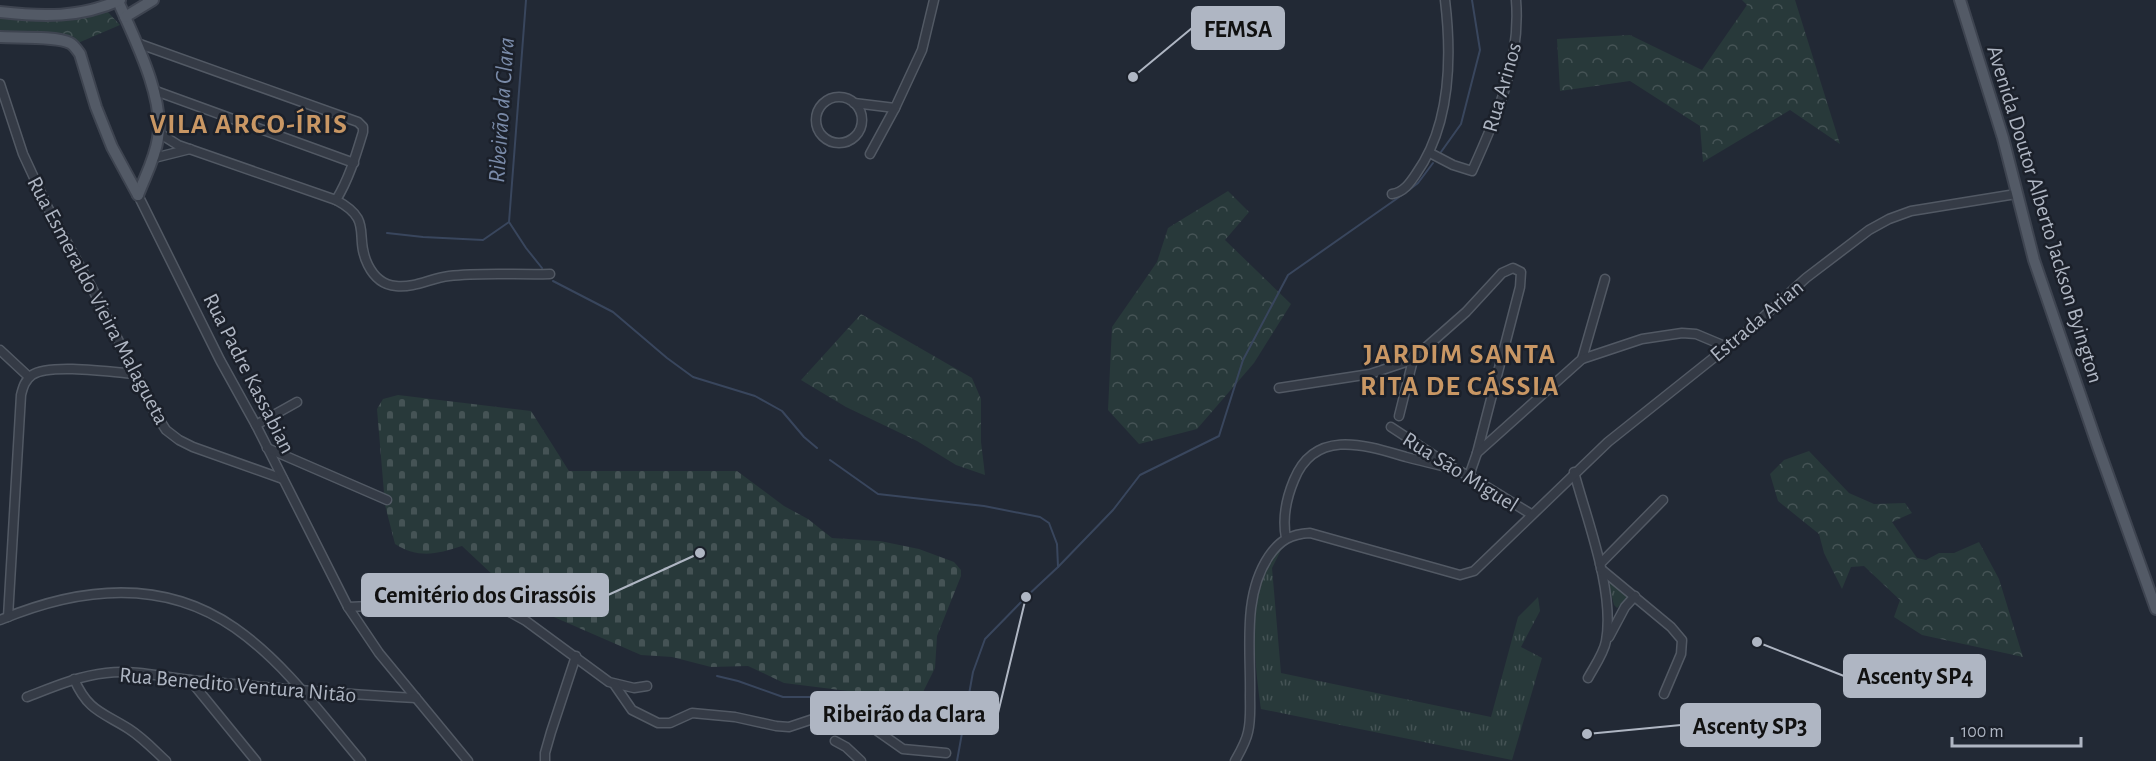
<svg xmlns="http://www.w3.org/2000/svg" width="2156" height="761" viewBox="0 0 2156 761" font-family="'Alegreya Sans',sans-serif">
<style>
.grass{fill:url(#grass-tufts)}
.forest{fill:url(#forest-crowns)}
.cemetery{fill:url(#cemetery-stones)}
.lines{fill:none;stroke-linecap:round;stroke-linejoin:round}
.stream{stroke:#39465d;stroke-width:2}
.minor-casing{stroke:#525964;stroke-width:11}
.major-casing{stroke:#3e4450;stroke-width:14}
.minor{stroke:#353b46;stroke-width:8}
.major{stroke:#535a66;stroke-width:10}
.labels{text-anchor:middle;stroke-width:5;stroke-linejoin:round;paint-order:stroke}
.street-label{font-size:22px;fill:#afb6c3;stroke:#1b202a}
.water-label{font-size:24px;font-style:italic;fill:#7a8ba9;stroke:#1b202a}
.district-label{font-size:28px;font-weight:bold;letter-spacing:1.5px;fill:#c99764;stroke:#1b202a}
.leader{fill:none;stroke:#afb6c3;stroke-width:2}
.callout-dot{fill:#afb6c3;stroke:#1b202a;stroke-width:2}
.callout{fill:#afb6c3;stroke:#afb6c3;stroke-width:2}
.callout-label{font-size:24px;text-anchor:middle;font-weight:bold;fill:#111}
</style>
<defs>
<pattern id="grass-tufts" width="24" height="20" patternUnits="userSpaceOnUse" patternTransform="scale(1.5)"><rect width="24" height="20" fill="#28393a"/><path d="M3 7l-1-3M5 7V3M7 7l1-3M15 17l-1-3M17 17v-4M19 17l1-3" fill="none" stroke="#455355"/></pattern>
<pattern id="forest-crowns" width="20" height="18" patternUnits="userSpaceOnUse" patternTransform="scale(1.5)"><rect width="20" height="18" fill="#28393a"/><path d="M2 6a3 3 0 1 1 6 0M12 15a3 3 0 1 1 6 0" fill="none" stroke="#455355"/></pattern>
<pattern id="cemetery-stones" width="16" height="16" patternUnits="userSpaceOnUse" patternTransform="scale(1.5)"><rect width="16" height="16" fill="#28393a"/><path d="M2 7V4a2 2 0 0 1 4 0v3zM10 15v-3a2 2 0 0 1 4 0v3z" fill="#455355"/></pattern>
</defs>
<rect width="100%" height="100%" fill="#222935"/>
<g class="grass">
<path d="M1284,544L1272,568L1281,673L1491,717L1518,617L1538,597L1540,611L1521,647L1542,658L1512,760L1261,709C1256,674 1248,606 1261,573C1265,564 1274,555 1280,546Z"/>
<path d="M1611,582L1628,598L1617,608L1614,605L1609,586Z"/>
</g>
<g class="forest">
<path d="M1742,0H1795L1840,144L1790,110L1703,162L1700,126L1630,81L1560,91L1557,39L1630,35L1702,70L1747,5Z"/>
<path d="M107,11L120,25L78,43L60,36L0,32V16L74,20Z"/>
<path d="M1228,191L1249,212L1225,240L1291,304L1254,363L1197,429L1139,444L1108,410L1112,327L1157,262L1168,228Z"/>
<path d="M861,314L972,378L981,399V442L985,475L956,465L917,441L846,407L801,380Z"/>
<path d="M1809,451L1849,493L1874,504L1905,503L1912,513L1892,522L1917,558L1926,560L1939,553H1954L1979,542L1999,579L2023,657L1922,635L1894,617L1900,600L1864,566L1851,567L1842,589L1824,553L1819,534L1778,501L1770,474L1784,460Z"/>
</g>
<path class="cemetery" d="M398,395L531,411L569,471H737L784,506L808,519L832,538L880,541L919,549L954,562L961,570V576L937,636L935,668L913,712L848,691L784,683L748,666L711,667L672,657L641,655L524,604L462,546C437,554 419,559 395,544L385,505L377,409L383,399Z"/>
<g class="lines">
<g class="stream">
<path d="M1441,152L1461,124L1480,50L1472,0"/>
<path d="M1409,190L1418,183L1433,163"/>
<path d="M509,222L526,0"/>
<path d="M387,233L423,237L483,240L509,222L526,248L542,268"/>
<path d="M553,281L613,312L667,358L693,377L755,396L782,411L804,437L817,448"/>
<path d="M830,460L878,494L984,506L1040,517L1049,523L1057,544L1058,567L1026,597L985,639L973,672L957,761"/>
<path d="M1058,567L1113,510L1140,475L1219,436L1243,360L1288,275L1402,195"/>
<path d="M717,676L738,681L783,697H857L909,721L929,734"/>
</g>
<g class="minor-casing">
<g id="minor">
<path d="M137,43L358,122L363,127V132C356,155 349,179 336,200"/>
<path d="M0,84L23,154L48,208L92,288L155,413L166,430L179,440L193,447L283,479"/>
<path d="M153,90L354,163"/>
<circle cx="839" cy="120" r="23"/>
<path d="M854,103L895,108"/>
<path d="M159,133L178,145L336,200C375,221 353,235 368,265C374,277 382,285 396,286C415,288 431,278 449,276C482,272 517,275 550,274"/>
<path d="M1430,153L1453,165L1472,171C1497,116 1521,61 1516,0"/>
<path d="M870,154L895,108L922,50L934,0"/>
<path d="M154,158L190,149"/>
<path d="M1392,194C1404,192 1410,183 1416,174C1451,125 1452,58 1445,0"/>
<path d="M138,195L220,360L256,425L348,607L379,653L468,761"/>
<path d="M0,350L29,377"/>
<path d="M1582,359L1605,279"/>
<path d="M1279,388L1370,374L1406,362L1424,349L1466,312L1502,273L1513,268L1521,272L1520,287L1477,453"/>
<path d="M1399,416L1414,356"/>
<path d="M256,425L297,402"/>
<path d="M1391,427L1455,469L1469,476L1531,514"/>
<path d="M267,448L387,500"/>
<path d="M1574,472C1587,520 1615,592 1606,641C1604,653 1594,667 1588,678"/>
<path d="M1469,476L1477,453L1582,359L1642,339L1682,333L1696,334L1727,347"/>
<path d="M1286,538C1282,517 1286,499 1294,480C1315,428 1365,445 1406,457C1422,461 1438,465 1455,469"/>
<path d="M1600,564L1663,500"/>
<path d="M1601,569L1671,627L1682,640L1681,654L1664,694"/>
<path d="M348,607L482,601L497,605L526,621L609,682L634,688L647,686"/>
<path d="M8,617L21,395C23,387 25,380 32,375C49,363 112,372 134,374"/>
<path d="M0,620C79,587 162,577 235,628C285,663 322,715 361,761"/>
<path d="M1609,637L1625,607L1635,596"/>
<path d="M74,679C88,711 102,712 129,729C143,738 154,750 166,761"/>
<path d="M190,680L256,761"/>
<path d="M614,684L632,710L658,723H670L692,713L735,717L776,726L789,727L825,715L835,714L857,718L866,723L903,749L946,753"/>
<path d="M27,697C53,687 78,676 106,673C139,669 169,679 201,681C273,688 344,694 416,698"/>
<path d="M835,741L846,747L861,761"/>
<path d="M545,761V753L551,732L576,656"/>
<path d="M1235,761C1240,752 1246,742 1248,732C1251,720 1250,707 1250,695C1251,649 1242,596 1269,556C1280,540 1291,534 1310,533L1460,575L1474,571L1608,442L1751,328L1806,278L1869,230L1889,219L1911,211L2016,194"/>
</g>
</g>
<g class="major-casing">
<g id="major">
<path d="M1960,0L2003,138L2034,260L2097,444L2156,609"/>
<path d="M118,1C134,38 165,98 158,138C155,159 145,176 138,195"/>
<path d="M0,12C43,17 80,18 120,0"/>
<path d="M125,17L153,0"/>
<path d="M0,37C16,38 57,36 70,43C74,45 77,50 80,54L96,107L112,147L138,195"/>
</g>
</g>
<use href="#minor" class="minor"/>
<use href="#major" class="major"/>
</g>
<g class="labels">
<g class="street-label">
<text transform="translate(1501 87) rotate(-74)" y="8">Rua Arinos</text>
<text transform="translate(2046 214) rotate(73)" y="8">Avenida Doutor Alberto Jackson Byington</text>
<text transform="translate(99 300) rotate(62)" y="8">Rua Esmeraldo Vieira Malagueta</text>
<text transform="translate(1756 320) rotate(-40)" y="8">Estrada Arian</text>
<text transform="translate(250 373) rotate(63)" y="8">Rua Padre Kassabian</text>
<text transform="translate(1461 471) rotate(32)" y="8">Rua São Miguel</text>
<text transform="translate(238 684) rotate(5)" y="8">Rua Benedito Ventura Nitão</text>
</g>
<g class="water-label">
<text transform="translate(501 110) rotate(-86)" y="8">Ribeirão da Clara</text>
</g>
<g class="district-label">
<text x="249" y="133">VILA ARCO-ÍRIS</text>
<text x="1460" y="363">JARDIM SANTA<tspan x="1460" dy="32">RITA DE CÁSSIA</tspan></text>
</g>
</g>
<path class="leader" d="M1133 77L1192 28M700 553L608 595M1757 642L1844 676M1026 597L998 713M1587 734L1681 725"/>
<g class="callout-dot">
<circle cx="1133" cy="77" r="6"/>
<circle cx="700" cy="553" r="6"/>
<circle cx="1757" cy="642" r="6"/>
<circle cx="1026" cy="597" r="6"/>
<circle cx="1587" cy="734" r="6"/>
</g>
<g class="callout">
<rect x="1192" y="7" width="92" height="42" rx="6"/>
<rect x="362" y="574" width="246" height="42" rx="6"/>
<rect x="1844" y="655" width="141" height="42" rx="6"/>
<rect x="811" y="692" width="187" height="42" rx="6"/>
<rect x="1681" y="704" width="139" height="42" rx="6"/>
</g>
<g class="callout-label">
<text x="1238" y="37">FEMSA</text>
<text x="485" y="603">Cemitério dos Girassóis</text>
<text x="1915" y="684">Ascenty SP4</text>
<text x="904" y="722">Ribeirão da Clara</text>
<text x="1750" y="734">Ascenty SP3</text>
</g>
<path d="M1952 737v9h129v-9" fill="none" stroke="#afb6c3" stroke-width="3"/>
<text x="1961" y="737" font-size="18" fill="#afb6c3" stroke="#1b202a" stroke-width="4.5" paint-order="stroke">100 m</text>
</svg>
